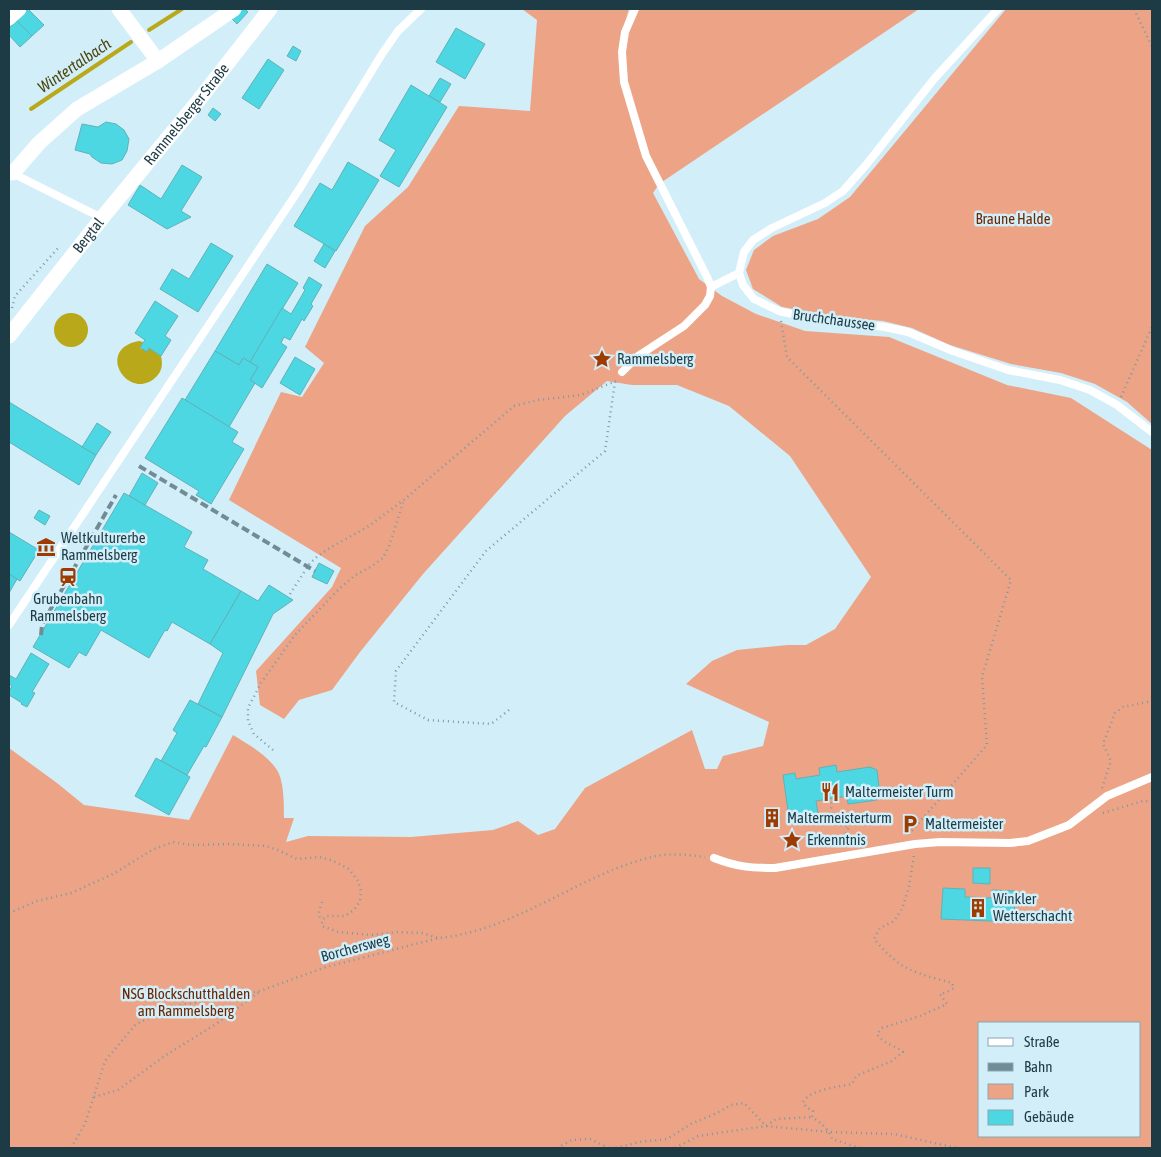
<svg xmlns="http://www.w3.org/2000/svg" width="1161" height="1157" viewBox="0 0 1161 1157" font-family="'Asap Condensed',sans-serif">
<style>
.green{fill:#eda385;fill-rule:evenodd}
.water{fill:#b9a91a}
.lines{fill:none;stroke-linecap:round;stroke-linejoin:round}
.stream{stroke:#b9a91a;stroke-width:4}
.building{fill:#4dd7e2;stroke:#60b2b8}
.path{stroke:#7d9aa4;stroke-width:2.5;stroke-dasharray:1 4;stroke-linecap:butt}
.service{stroke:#fff;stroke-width:8}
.minor{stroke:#fff;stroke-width:15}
.rail{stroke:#708d97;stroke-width:4;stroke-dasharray:8 4;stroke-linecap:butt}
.labels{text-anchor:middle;stroke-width:5;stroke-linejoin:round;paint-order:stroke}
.street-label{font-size:15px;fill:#1d3b45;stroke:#d2eef8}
.park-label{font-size:15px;fill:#6b2704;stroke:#d2eef8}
.poi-label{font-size:15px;fill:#1d3b45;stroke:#d2eef8;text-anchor:start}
.water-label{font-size:16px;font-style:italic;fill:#4d4712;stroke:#d2eef8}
</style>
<rect width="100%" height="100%" fill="#d2eef8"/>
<g class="green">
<path d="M522,9H629L620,39L634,9H919L659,184L653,193L699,279L722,296L756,314L805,331L889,337L1007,385L1071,398L1152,450V1148H9V748L57,783L84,805L189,820L233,735C249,745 266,754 277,770C284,781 284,804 284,818H294L286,842L308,836L411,837L493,830L518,821L538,835L555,829L585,788L692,730L705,769H717L723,756L763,746L769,722L686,684L712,661L737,650L788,645H806L835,629L871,577L790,456L729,406L677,385H632L607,381L565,416L423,574L360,652L332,690L299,700L284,719L260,705L256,671L332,587L341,568L229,500L281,392L302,397L324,363L305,347L365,226L408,187L459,106L530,111L537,20ZM980,1023H1140V1136H980Z"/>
<path d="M1006,9H1152V424L1127,402L1095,384L1061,373L1011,364L950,345L912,328L883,321L836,317L782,307L753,289L746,270L754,250L773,236L818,219L850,197Z"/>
</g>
<g class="water">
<circle cx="71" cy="330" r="17"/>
<path d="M139,341L143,342L140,348L147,351L149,348L161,356C163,365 162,371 156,377C129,403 94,349 139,341Z"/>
</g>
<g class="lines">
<g class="stream">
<path d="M149,30L182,9"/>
<path d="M31,109L131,42"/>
</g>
</g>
<g class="building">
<path d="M28,9L44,25L32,36L17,21Z"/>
<path d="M240,9H245L248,12L237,24L231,18Z"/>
<path d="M17,21L32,36L20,47L9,35V28Z"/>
<path d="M456,28L485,44L465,79L436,62Z"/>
<path d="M293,46L301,51L296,61L287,56Z"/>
<path d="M268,59L284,70L259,109L242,98Z"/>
<path d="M440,78L451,84L440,102L429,96Z"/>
<path d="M411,85L447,107L399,187L380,176L396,150L379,140Z"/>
<path d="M213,108L221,114L215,121L208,115Z"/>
<path d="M106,122L116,124L124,130L129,139L127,151L122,160L112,164L101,163L92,157L90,154L75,150L82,124L98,127Z"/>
<path d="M348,162L379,180L336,251L294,226L320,183L332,190Z"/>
<path d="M182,165L202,177L181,211L191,217L167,229L128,205L140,185L161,199Z"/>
<path d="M211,243L233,256L198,312L160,289L172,269L189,279Z"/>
<path d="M324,244L335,251L325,268L314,261Z"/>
<path d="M267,264L298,283L250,362L243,358L239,365L215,351Z"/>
<path d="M309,277L322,285L311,304L313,306L304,321L302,319L290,340L284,337L281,343L287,347L262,388L250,380L258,367L250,362L282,308L291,314L305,290L303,288Z"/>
<path d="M155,301L178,316L165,336L171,340L161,356L149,348L147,352L140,347L145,340L135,333Z"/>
<path d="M215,351L239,365L243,358L258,367L250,380L255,383L229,427L185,400Z"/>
<path d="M295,357L315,369L300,395L280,383Z"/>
<path d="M182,398L238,432L232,442L244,449L211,504L196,495L199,491L145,458Z"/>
<path d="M9,402L96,455L79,485L9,442Z"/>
<path d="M97,423L111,432L96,455L82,447Z"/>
<path d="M142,473L158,483L145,505L129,496Z"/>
<path d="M124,493L192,532L184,547L208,560L203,569L241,591L210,644L172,622L167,631L165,630L149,658L101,630L86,656L79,652L69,668L33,647Z"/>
<path d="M39,510L50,516L45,525L34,518Z"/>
<path d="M9,532L39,550L20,581L9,574Z"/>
<path d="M319,563L334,571L327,584L312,577Z"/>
<path d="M9,574L17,579L9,593Z"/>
<path d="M269,585L293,600L273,614L222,717L198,704L223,653L210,644L241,591L258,601Z"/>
<path d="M31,653L49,664L32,692L35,693L27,707L21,704L22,703L9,695V691L12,686L9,684V675L16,679Z"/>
<path d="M190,700L222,717L206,747L204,746L187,775L161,761L177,733L173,730Z"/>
<path d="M156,758L190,777L169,815L135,796Z"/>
<path d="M836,765L837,772L870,767L877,770L879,787L874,788L877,800L848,804L847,796L816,801L818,813L789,818L783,775L795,773L796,779L820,775L819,768Z"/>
<circle cx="772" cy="818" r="8"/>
<path d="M973,868H990V884L973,883Z"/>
<path d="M943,888L965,889V897L992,898V890L1015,891L1014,922L941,919Z"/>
</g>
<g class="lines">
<g class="path">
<path d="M1134,9L1152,47"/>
<path d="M12,308L15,296L60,246"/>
<path d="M781,321L787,357L1011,580L982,677L987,745L908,835"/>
<path d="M1121,397L1152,327"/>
<path d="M290,594L310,563L318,556L328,549L369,526L405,499L514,406L538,400L581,395L616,381"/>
<path d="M509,710L491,724L428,720L394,702L396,671L486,551L605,451L615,382"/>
<path d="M273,750L254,734L248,721V708L261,683L295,635L340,588L354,576L372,566L383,558L389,546L404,500"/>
<path d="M1102,788L1111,761L1103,744L1115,713L1123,707L1152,701"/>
<path d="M1103,813L1143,801H1152"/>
<path d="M829,823H834L831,810L832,799"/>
<path d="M834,823L847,817L850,814"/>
<path d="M836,824L849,827"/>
<path d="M839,847C841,839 847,833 850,825L847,817"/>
<path d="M322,902L319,912V916L322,920"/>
<path d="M9,913L37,901L71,893L115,873L152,850L173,842L191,845L230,844L266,846L278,850L297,859L319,857L331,860L349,869L358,881L361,891L360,901L354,910L345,916H327L322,920V926L338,932L371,935L396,932L422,933L438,938"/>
<path d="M94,1097L118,1090L166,1055L216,1024L259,992"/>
<path d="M71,1148L85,1124L105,1061L136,1024L176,1006L260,991L326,967L439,938C518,930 580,873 656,856C670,853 691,855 705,857"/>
<path d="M557,1148L572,1140L590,1139L609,1148"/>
<path d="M616,1148L639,1142L667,1139L691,1124L717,1113L731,1105L744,1103L766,1126L776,1119L812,1117"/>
<path d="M675,1148L698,1136L766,1126L830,1132L894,1134L957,1148"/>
<path d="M860,1148L832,1139C828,1128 821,1123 812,1117L813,1111L806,1107L803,1102C811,1089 838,1087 852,1084L856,1076L892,1061L903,1052C895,1045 883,1044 877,1034L882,1028L920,1016L947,1004L940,994L947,992L954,988L952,983C935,978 915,974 900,964C890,957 882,948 874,939L880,928L894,921L902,909L909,887L914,855"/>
</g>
<g class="service">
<path d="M998,9L934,79L866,165L843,191L825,203L772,228L753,240L744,252L739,273L743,285L754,299L779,311L824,321L885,327L908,332L953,351L1008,370L1060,380L1090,390L1117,405L1152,432"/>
<path d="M12,173L102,218"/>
<path d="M711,287L739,273"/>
<path d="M622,372L638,356L684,326L705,305L710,296L711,287L708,279L646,156L624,82L622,52L625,32L635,9"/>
<path d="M9,625L300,188L382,54L398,31L421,9"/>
<path d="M714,858C737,867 751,868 775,868L915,844L940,842L1010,843L1028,841L1069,825L1107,796L1152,777"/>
</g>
<g class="minor">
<path d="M119,9L158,61"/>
<path d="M9,18L19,9"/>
<path d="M13,173L39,143L77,109L158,61L234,9"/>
<path id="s1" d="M9,336L102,218L195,105L270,9"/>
</g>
<g class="rail">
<path d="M139,466L315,571"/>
<path d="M41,635L42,625L45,619L116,495"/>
</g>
</g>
<defs>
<g id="sight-bare" transform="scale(1.5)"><path d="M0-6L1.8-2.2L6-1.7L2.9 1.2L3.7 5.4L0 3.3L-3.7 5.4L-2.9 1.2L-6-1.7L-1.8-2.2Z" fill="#9e3b02" stroke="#d2eef8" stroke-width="2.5" paint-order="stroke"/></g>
<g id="museum-bare" transform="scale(1.5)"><path d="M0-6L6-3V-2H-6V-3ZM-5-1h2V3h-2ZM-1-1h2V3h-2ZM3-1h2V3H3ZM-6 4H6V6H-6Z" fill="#9e3b02" stroke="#d2eef8" stroke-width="2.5" paint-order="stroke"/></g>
<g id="station-bare" transform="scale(1.5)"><path d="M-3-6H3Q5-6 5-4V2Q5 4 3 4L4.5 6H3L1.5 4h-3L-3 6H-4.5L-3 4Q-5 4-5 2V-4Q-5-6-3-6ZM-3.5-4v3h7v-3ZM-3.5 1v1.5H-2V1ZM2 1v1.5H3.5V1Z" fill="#9e3b02" stroke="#d2eef8" stroke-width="2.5" paint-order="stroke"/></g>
<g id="restaurant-bare" transform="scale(1.5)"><path d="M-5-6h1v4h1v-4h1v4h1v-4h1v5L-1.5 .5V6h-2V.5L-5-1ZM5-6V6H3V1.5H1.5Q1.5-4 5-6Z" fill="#9e3b02" stroke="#d2eef8" stroke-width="2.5" paint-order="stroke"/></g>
<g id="building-bare" transform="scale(1.5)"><path d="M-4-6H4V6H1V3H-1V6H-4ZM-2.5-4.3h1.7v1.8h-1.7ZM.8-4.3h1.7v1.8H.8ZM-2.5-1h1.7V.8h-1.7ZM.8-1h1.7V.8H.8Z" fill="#9e3b02" stroke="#d2eef8" stroke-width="2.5" paint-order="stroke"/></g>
<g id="parking-bare" transform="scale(1.5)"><path d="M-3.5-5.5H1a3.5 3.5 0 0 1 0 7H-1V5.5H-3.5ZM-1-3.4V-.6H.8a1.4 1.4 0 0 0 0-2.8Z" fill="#9e3b02" stroke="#d2eef8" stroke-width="2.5" paint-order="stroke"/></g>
</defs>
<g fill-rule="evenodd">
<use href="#sight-bare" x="602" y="359"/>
<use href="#museum-bare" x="46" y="547"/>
<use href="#station-bare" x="68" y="577"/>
<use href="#restaurant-bare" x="830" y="792"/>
<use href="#building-bare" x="772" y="818"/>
<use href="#parking-bare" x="910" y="824"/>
<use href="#sight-bare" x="792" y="840"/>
<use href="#building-bare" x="978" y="908"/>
</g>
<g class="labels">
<g class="street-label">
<text dy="5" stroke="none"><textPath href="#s1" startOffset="284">Rammelsberger Straße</textPath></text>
<text dy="5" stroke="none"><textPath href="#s1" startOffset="128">Bergtal</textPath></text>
<text transform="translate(834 320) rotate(8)" y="5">Bruchchaussee</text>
<text transform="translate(355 948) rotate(-15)" y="5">Borchersweg</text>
</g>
<g class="park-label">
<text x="1013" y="224">Braune Halde</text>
<text x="186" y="999">NSG Blockschutthalden<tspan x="186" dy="17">am Rammelsberg</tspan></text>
</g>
<g class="poi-label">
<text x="617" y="364">Rammelsberg</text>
<text x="61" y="543">Weltkulturerbe<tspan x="61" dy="17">Rammelsberg</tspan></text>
<text x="68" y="604" text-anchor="middle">Grubenbahn<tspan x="68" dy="17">Rammelsberg</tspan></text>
<text x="845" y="797">Maltermeister Turm</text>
<text x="787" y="823">Maltermeisterturm</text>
<text x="925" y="829">Maltermeister</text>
<text x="807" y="845">Erkenntnis</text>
<text x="993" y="904">Winkler<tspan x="993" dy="17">Wetterschacht</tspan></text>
</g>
<g class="water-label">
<text transform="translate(74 65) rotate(-34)" y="6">Wintertalbach</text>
</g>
</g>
<rect width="1161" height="1157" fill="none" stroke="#1d3b45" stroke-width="20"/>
<rect x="978" y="1022" width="162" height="115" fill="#d2eef8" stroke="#8aa6b0"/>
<rect x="988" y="1038" width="25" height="8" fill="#ffffff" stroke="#8aa6b0"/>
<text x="1024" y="1047" font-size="15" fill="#1d3b45">Straße</text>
<rect x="988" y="1063" width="25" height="8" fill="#708d97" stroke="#8aa6b0"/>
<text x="1024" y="1072" font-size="15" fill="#1d3b45">Bahn</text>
<rect x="988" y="1084" width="25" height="15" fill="#eda385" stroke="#8aa6b0"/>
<text x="1024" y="1097" font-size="15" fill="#1d3b45">Park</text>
<rect x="988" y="1110" width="25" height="15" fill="#4dd7e2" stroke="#8aa6b0"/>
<text x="1024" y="1122" font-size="15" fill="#1d3b45">Gebäude</text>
</svg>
